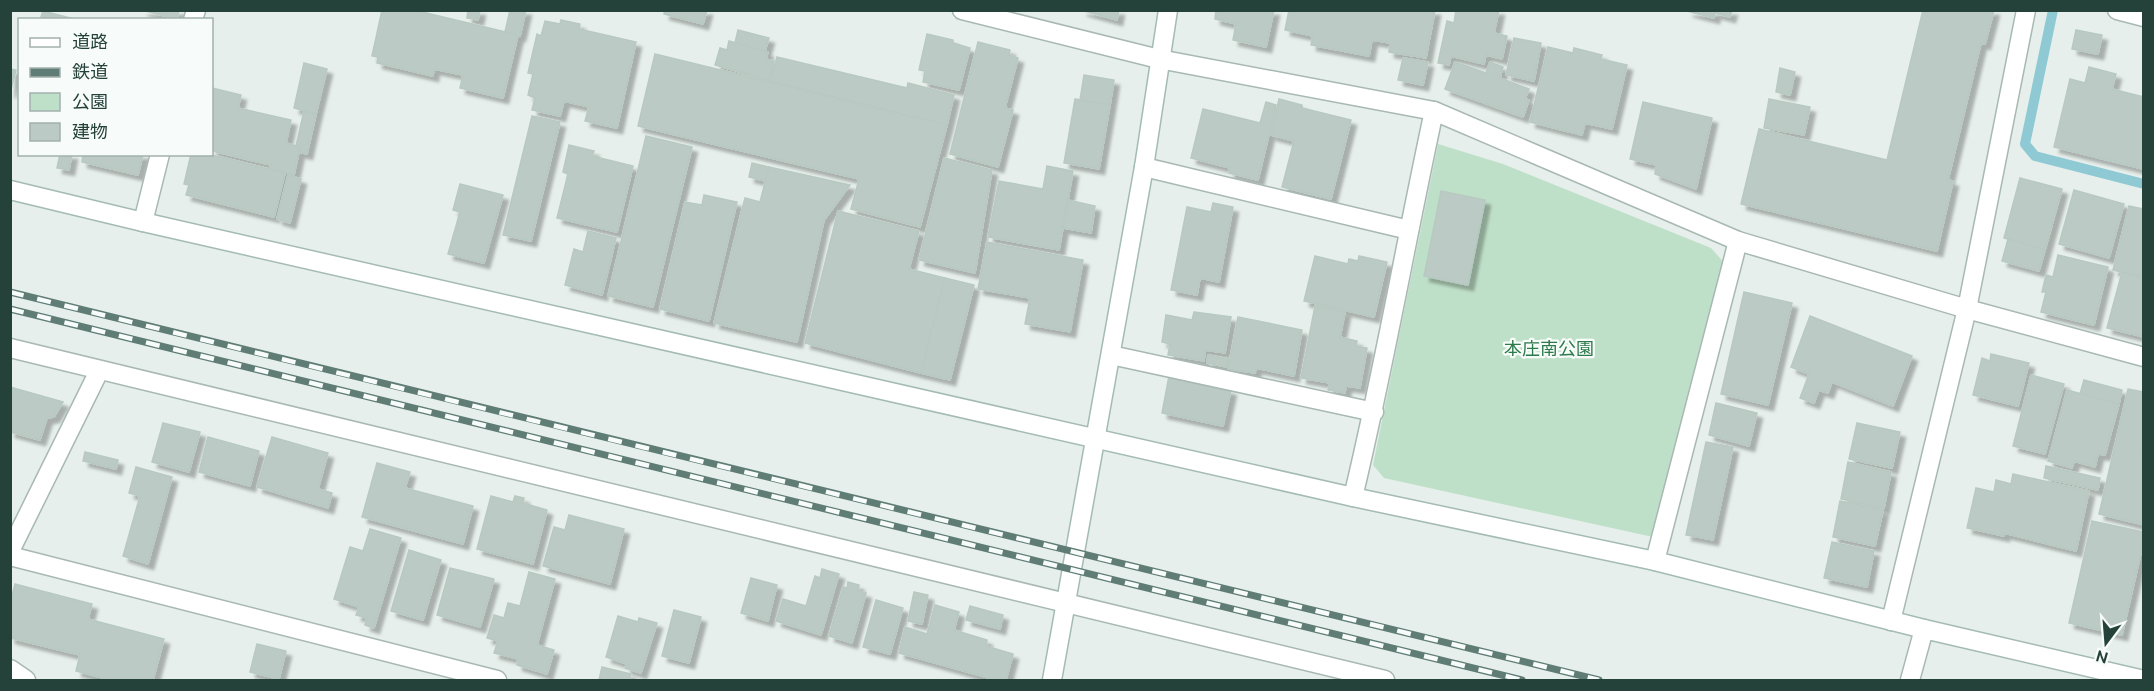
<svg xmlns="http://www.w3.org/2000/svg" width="2154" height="691" viewBox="0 0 2154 691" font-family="Ubuntu,'Noto Sans JP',sans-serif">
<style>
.green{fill:#bfe0c8}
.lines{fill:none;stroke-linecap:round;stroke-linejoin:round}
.stream{stroke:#8ec9d4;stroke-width:10}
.building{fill:#bbcac4;stroke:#b8c9c2;stroke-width:1.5;filter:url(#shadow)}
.street-casing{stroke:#a8b8b2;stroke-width:21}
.secondary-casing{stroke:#a4bbb3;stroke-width:21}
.street{stroke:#fff;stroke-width:18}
.secondary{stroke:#fff;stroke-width:18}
.rail-casing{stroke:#5f7d75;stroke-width:7}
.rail{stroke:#f7fbf9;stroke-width:4.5;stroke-dasharray:14;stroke-linecap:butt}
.labels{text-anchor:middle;stroke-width:4.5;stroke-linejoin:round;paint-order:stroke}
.park-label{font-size:18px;fill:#2d7a4b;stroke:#f7fbf9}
</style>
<defs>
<filter id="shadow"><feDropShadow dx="5.5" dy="5.5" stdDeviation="1.5" flood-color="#0004"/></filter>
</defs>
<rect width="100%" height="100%" fill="#e6efeb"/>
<path class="green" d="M1438,144L1503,164L1711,248L1727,266L1653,537L1384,478L1373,465Z"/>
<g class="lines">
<path class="stream" d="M2053,10L2025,144L2035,156L2144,184"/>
</g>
<g class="building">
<path d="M142,10H179L177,19Z"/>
<path d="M382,10H414L518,35L503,98L460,88L463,75L434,69L433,76L377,63L378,57L372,56Z"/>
<path d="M468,10H480L478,20L467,18Z"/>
<path d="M510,10H526L520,36L505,32Z"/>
<path d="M665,10H707L703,24L664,14Z"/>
<path d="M1081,10H1119L1117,20Z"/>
<path d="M1216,10H1274L1266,47L1233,40L1236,24L1215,19Z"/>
<path d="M1289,10H1435L1426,58L1389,52L1390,43L1372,40L1369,56L1311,45L1313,36L1285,30Z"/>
<path d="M1456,10H1499L1494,33L1507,36L1502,59L1486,55L1484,64L1451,56L1449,65L1438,63L1447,21L1454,23Z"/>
<path d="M1732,10L1730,17L1715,13L1714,18L1687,11Z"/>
<path d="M1923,10H1994L1985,44L1981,43L1948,180L1953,181L1937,251L1741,204L1759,129L1887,160Z"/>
<path d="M43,11L78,20H40Z"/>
<path d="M561,20L580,24L579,29L636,42L617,128L585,121L589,107L564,101L560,116L532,110L535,98L528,95L533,74L528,73L537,34L541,36L545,21L560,24Z"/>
<path d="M738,30L769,38L765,51L735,43Z"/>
<path d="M2076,30L2102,35L2098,54L2072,49Z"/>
<path d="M927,34L953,40V43L970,48L959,90L923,82L925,71L919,70Z"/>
<path d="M1514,38L1541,43L1534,81L1506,75Z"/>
<path d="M729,41L768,52L766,59L774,61L769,80L715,65L720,48L727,50Z"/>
<path d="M978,42L1010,50L1009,55L1018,58L1005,108L1013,110L998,167L950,154Z"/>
<path d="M1548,47L1573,53L1574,48L1602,55L1601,59L1627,65L1612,129L1585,123L1582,135L1530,122Z"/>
<path d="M655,54L947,125L920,227L851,209L859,179L638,126Z"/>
<path d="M777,57L907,88L908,83L954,95L947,125L770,81Z"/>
<path d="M1403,58L1428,62L1423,85L1398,80Z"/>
<path d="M1455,62L1486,73L1490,62L1503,67L1500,78L1529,89L1525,99L1529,100L1523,117L1445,89Z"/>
<path d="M304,63L327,69L316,114L294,108Z"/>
<path d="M2089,67L2116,74L2112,89L2144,97L2143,169L2054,147L2070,79L2085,83Z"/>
<path d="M1780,68L1795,72L1790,95L1776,92Z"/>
<path d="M10,69L16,70L10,93Z"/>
<path d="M1084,75L1114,80L1110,105L1080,100Z"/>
<path d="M212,88L241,95L238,108L291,120L286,143L300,147L294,175L270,169L271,165L212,151Z"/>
<path d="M1075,99L1110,105L1099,169L1064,163Z"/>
<path d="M1279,99L1302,105V108L1351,120L1331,199L1282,187L1294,141L1271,135Z"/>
<path d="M1769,99L1810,107L1804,135L1764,128Z"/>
<path d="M1266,102L1276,105L1258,180L1229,173L1230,168L1191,158L1203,109L1260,123Z"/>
<path d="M1643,102L1712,118L1696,189L1655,174L1656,165L1630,159Z"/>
<path d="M304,111L316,114L307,154L299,152L300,147L296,146Z"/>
<path d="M532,116L560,122L531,241L503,235Z"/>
<path d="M646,136L692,147L653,307L608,296Z"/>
<path d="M569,145L594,151L592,156L633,166L617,232L557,218L568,174L563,172Z"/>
<path d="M60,154H72L69,170L57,168Z"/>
<path d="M83,154H143L138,175L82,162Z"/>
<path d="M191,154H208L285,173L274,217L186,195L189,185L184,184Z"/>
<path d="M944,158L992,170L975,273L919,260Z"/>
<path d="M752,163L769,167L765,181L749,177Z"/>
<path d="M1047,166L1073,171L1059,250L988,237L999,181L1043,189Z"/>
<path d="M769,167L850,185L824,220L797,342L714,323L745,198L760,202Z"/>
<path d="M288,175L301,179L290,223L277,219Z"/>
<path d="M2020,178L2062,189L2045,250L2004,238Z"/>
<path d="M460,184L503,195L484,263L448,254L460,212L453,210Z"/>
<path d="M2074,190L2124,204L2109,258L2059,244Z"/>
<path d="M1441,191L1485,200L1468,285L1424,276Z"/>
<path d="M704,195L737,202L709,321L660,309L685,202L702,205Z"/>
<path d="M1068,200L1095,206L1091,233L1063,228Z"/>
<path d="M1213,203L1233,207L1219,282L1200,278L1197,295L1171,290L1187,207L1211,212Z"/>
<path d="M2129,206L2144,209V278L2113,270Z"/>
<path d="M838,211L919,231L909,269L945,278L921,373L805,343Z"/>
<path d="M588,231L616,238L602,295L565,285L574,249L583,252Z"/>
<path d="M2008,239L2045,250L2039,271L2002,261Z"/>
<path d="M987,242L1083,260L1070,332L1025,324L1030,298L978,289Z"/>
<path d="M2058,255L2108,267L2094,325L2041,312L2046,292H2042L2046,275L2053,277Z"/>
<path d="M1315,256L1348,264L1349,259L1358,261L1359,256L1387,262L1374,317L1304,301Z"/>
<path d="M2122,272L2144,278V337L2107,328Z"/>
<path d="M945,278L974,285L950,380L921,373Z"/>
<path d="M1744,292L1792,303L1768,405L1721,394Z"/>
<path d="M1315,306L1345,312L1340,337L1357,341L1356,346L1367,348L1360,388L1346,386L1345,393L1328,390L1330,383L1301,378Z"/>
<path d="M1194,312L1231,317L1225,353L1205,350L1204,361L1168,355L1170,344L1162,342L1166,315L1192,320Z"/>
<path d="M1810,316L1912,356L1893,406L1832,382L1828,393L1819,390L1814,403L1800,398L1809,374L1791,367Z"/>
<path d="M1238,317L1302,330L1294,376L1256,368L1255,373L1228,369Z"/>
<path d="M1991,354L2029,363L2018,406L1973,395L1982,358L1990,361Z"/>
<path d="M1208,355L1229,359L1227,367L1207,363Z"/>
<path d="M2031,375L2064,384L2045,454L2013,446Z"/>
<path d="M1169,376L1231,390L1223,426L1162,413Z"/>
<path d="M2084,380L2122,390L2119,404L2080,394Z"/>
<path d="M10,387L63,402L54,417L47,418L40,440L10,432Z"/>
<path d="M2128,389L2144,392V416L2141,425H2144V441L2141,450L2144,451V525L2099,514Z"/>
<path d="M2067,390L2119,404L2105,455L2098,454L2095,467L2074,461L2072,468L2048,461Z"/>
<path d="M1716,403L1757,413L1749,446L1709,435Z"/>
<path d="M163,423L200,432L189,472L152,462Z"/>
<path d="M1857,423L1900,432L1892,468L1849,459Z"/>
<path d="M208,437L259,451L250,486L199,472Z"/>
<path d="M272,437L328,453L318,489L332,493L328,508L257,487Z"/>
<path d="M1706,442L1733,447L1713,540L1686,535Z"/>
<path d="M85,452L118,460L116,469L83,461Z"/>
<path d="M1848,462L1891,472L1884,508L1841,499Z"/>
<path d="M377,463L410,472L405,488L473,506L463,544L362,517Z"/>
<path d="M2046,466L2100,478L2098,490L2044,478Z"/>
<path d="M136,467L172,477L148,564L123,556L140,496L129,493Z"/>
<path d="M2013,474L2089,491L2076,551L2004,533V536L1967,528L1976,488L1994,492L1996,480L2011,484Z"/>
<path d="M491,496L513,502L515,496L524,498L523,503L547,510L533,564L477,549Z"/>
<path d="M1840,501L1883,510L1875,546L1833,537Z"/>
<path d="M569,515L624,529L610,584L543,566L554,527L565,530Z"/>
<path d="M2092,521L2144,532V540L2122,635L2069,623Z"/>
<path d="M370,529L401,538L374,628L365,625L367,618L356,615L359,607L334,599L350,547L363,551Z"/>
<path d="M1832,542L1874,551L1867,587L1824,578Z"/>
<path d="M409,550L441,560L423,620L391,611Z"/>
<path d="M450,568L494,579L480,627L437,615Z"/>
<path d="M822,569L839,574L821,635L776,621L783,599L806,606L815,576L820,578Z"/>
<path d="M529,572L555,579L537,645L554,650L547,674L517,665L518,659L494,653L498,641L487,638L494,615L504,618L508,603L520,606Z"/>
<path d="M751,578L777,585L768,621L741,613Z"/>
<path d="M848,582L859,585L858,591L866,593L852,643L829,636L843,587L847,588Z"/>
<path d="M15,584L92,604L88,619L164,639L153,680H111L76,671L80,655L10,638V604Z"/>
<path d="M914,592L928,595L922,624L908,621Z"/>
<path d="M876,600L903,608L890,654L863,647Z"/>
<path d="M935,605L959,612L954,630L987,640L986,646L1013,654L1006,680H996L899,653L905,627L927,634Z"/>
<path d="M970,606L1003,615L1000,629L966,620Z"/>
<path d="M674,610L701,617L689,663L662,656Z"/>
<path d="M618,616L638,622L639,618L657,623L641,673L625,668L627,664L606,657Z"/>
<path d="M257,644L286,651L279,679L250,672Z"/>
<path d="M602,667L631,674L629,680H599Z"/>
</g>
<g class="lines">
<g class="street-casing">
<g id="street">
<path d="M962,10L1159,59L1434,111L1738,241L1967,309L2144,357"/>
<path d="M2117,10L2144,17"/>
<path d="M193,20L196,10"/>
<path d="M1144,167L1409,230"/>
<path d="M143,222L160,154"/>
<path d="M10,348L1385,680"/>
<path d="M1111,355L1374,412"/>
<path d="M1353,497C1384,369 1406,240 1434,111"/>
<path d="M10,551L99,371"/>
<path d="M10,556L497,680"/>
<path d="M1655,561L1738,241"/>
<path d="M1891,621L1967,309L2026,10"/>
<path d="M10,669L26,680"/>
<path d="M1910,680L1924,629"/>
</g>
</g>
<g class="secondary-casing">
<g id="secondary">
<path d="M10,190L143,222L1353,497L1655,561L1924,629L2144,680"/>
<path d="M1052,680L1144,167L1168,10"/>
</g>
</g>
<use href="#street" class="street"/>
<use href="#secondary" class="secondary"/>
<g class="rail-casing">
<g id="rail">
<path d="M10,292C539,423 1069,550 1599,680"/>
<path d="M10,309L1522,680"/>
</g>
</g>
<use href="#rail" class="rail"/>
</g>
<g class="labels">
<g class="park-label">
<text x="1549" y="355">本庄南公園</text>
</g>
</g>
<rect width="2154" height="691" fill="none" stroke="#24423a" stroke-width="24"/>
<rect x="18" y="18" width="195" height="138" fill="#f7fbf9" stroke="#a3b1ad" stroke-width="1.5"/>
<rect x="30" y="38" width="30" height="9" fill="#ffffff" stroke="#a3b1ad" stroke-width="1.5"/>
<text x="72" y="48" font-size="18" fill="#24423a">道路</text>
<rect x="30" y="68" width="30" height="9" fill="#5f7d75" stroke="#a3b1ad" stroke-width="1.5"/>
<text x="72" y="78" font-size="18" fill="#24423a">鉄道</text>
<rect x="30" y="93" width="30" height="18" fill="#bfe0c8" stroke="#a3b1ad" stroke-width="1.5"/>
<text x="72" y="108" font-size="18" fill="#24423a">公園</text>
<rect x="30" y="123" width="30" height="18" fill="#bbcac4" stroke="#a3b1ad" stroke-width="1.5"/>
<text x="72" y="138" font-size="18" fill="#24423a">建物</text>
<g transform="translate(2106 643) rotate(196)" stroke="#f7fbf9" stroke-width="4.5" paint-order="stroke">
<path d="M0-4.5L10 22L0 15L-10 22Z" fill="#24423a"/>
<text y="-9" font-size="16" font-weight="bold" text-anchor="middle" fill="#24423a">N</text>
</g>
</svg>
